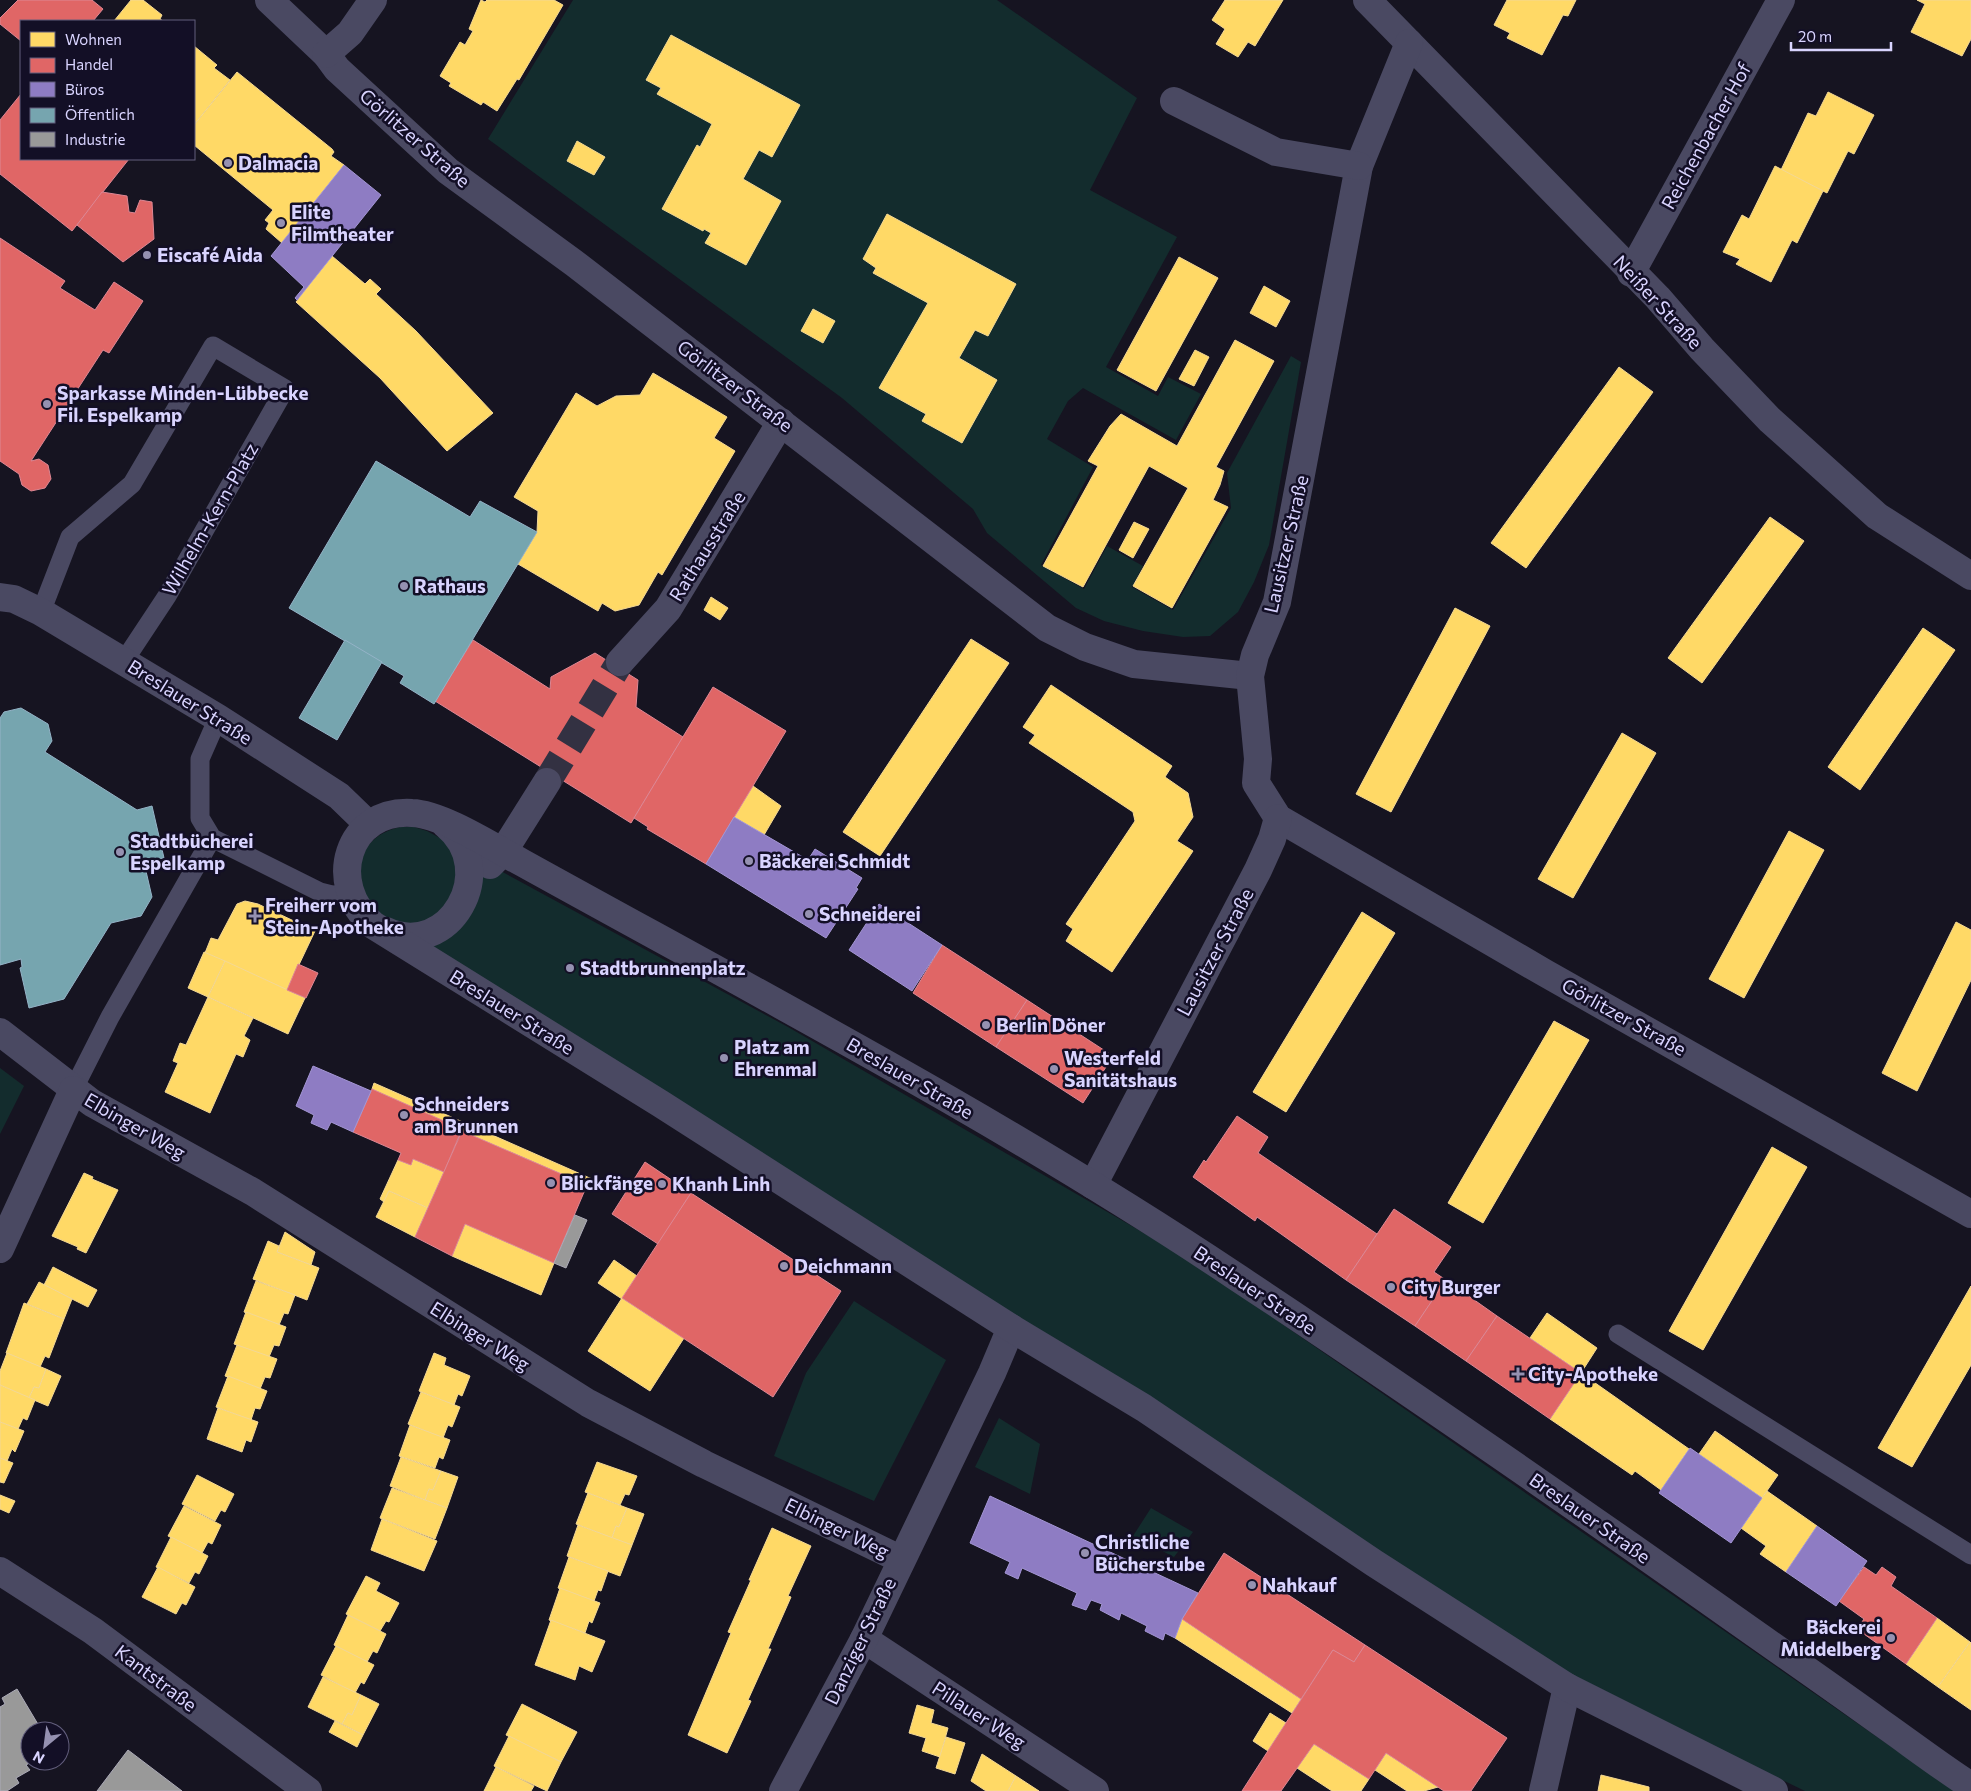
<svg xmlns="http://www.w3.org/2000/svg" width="1971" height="1791" viewBox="0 0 1971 1791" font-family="Commissioner,sans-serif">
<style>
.green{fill:#132c2d}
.homes{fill:#ffd966;stroke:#f4d894}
.shops{fill:#e06666;stroke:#de8794}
.offices{fill:#8e7cc3;stroke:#a496d5}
.public{fill:#76a5af;stroke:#94b3c7}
.industry{fill:#999;stroke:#acabb8}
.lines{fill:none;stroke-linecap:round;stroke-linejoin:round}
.minor-tunnel{stroke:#333142;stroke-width:28;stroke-dasharray:28 14;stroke-linecap:butt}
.service{stroke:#4a4962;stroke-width:19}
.minor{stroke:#4a4962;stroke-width:28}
.poi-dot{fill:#9591b1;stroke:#130f26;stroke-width:2}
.labels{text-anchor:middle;stroke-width:5;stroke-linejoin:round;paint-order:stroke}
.street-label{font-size:19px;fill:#d9d4ff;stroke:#130f26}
.poi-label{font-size:19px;font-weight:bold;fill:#d9d4ff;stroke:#130f26;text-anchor:start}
</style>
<rect width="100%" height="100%" fill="#161421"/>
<g class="green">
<path d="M573,0H997L1137,98L1090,190L1177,237L1106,367L1158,396L1168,377L1201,394L1176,440L1083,388L1068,401L1047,439L1093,467L1041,565L1084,589L1107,546L1143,566L1132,587L1173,610L1231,508L1227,473L1291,356L1301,362L1269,545L1254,582L1238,612L1210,636L1183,637L1143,631L1104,621L1076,608L987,533L973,509L842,398L488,139Z"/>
<path d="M400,827H414L427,831L788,1027L1187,1258L1955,1791H1805L1587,1685L380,914C375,908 363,898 361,890C359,886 360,879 360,875C359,848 375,833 400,827Z"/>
<path d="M0,1068L24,1086L0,1134Z"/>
<path d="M854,1301L946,1360L874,1501L774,1456L806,1373Z"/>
<path d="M999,1418L1040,1444L1030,1494L975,1467Z"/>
<path d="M1151,1508L1193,1532L1174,1557L1133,1536Z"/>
</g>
<g class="homes">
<path d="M131,0H143L162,15L160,19L163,21H114Z"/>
<path d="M481,0L485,2L487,0H554L563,5L519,80L517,79L497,111L483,102L481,105L449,86L451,83L440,76L460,42L465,45L473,31L469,29Z"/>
<path d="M1225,0H1283L1255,46L1248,42L1238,57L1216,44L1225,29L1212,20Z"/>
<path d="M1507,0H1576L1568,16L1563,15L1542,55L1507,38L1510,33L1494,25Z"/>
<path d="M1917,0H1971V39L1962,56L1911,32L1925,4Z"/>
<path d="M671,35L800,105L772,157L759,150L743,179L781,201L746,265L705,243L711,233L704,229L703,231L662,209L697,145L700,147L712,124L657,94L661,88L646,80Z"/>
<path d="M194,46L217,65L214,68L230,80L194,125Z"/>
<path d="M237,72L332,149L334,152L331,156L344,165L282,243L266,229L269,223L265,220L273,210L194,145V125Z"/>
<path d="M1828,92L1874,115L1854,154L1848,151L1827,193L1781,170L1808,113L1816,116Z"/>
<path d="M577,141L605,157L594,175L567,161Z"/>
<path d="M1775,166L1823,191L1797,243L1792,240L1771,282L1736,264L1740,259L1723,252L1742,215L1749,219Z"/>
<path d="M887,214L1016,284L988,336L975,330L959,358L997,380L962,443L922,421L926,414L879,388L928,303L873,273L876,268L863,259Z"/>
<path d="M332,256L365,284L370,279L381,289L376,294L416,331L493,413L447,451L380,378L296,302Z"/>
<path d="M1179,257L1218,278L1156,391L1117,370Z"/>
<path d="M1264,286L1290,301L1276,327L1250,313Z"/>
<path d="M813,309L835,321L823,343L801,331Z"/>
<path d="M1235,340L1274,361L1216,467L1224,471L1220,485L1213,500L1228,507L1172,608L1133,586L1188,488L1149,466L1083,587L1043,566L1098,466L1088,461L1110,426L1121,414L1177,446Z"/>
<path d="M1195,350L1209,357L1194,386L1179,379Z"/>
<path d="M1619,367L1653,392L1526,568L1491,543Z"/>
<path d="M653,373L727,417L714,438L735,451L662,575L658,572L639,605L615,611L602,603L598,611L518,564L537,532L538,511L514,497L576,393L597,406L616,396L640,395Z"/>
<path d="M1770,517L1804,541L1702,683L1668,658Z"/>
<path d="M1134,522L1149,529L1133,558L1119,550Z"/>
<path d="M711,597L728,608L720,620L704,610Z"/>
<path d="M1455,608L1490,626L1391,812L1356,794Z"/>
<path d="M1923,628L1955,650L1860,790L1828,767Z"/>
<path d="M971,639L1009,663L880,856L843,832Z"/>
<path d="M1051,685L1172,766L1165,777L1188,793L1193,817L1177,841L1193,851L1112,972L1066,941L1073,929L1066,924L1135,821L1133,812L1029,743L1035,735L1023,727Z"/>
<path d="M1622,733L1656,753L1573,898L1538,879Z"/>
<path d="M753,786L781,806L764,835L734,817Z"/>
<path d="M1789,831L1824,850L1744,998L1709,979Z"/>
<path d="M245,901L258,904L315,931L287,990L205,953L211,938L218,940L237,904Z"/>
<path d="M1362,912L1395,933L1286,1112L1253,1092Z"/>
<path d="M1956,922L1971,930V980L1917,1091L1882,1073Z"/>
<path d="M204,952L225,961L208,997L188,988Z"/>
<path d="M225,961L305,998L288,1034L208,997Z"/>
<path d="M208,997L253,1018L244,1036L250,1040L243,1057L236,1054L210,1113L165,1092L178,1063L173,1061L180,1043L186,1045Z"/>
<path d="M1554,1021L1589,1040L1483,1223L1448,1203Z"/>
<path d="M374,1083L465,1123L592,1179L587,1185L462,1131L372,1089Z"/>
<path d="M1772,1147L1807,1167L1703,1350L1669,1331Z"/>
<path d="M413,1159L444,1172L428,1208L389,1191L384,1202L380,1199L398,1160L411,1165Z"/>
<path d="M84,1173L93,1177L92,1179L118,1190L86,1253L77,1249L78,1247L52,1236Z"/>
<path d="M389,1191L428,1208L415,1237L376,1217Z"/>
<path d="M465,1224L554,1263L541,1295L452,1256Z"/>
<path d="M285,1232L315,1252L311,1265L277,1252Z"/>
<path d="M268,1241L279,1246L277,1252L319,1268L307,1300L253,1279Z"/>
<path d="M614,1260L637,1276L622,1299L598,1283Z"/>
<path d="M53,1267L97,1290L88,1307L44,1285Z"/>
<path d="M256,1281L295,1295L288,1314L284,1313L279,1325L244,1312Z"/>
<path d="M39,1282L72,1299L64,1319L27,1304Z"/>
<path d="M1971,1286V1365L1912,1467L1878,1448Z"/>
<path d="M622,1298L684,1338L650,1391L588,1351Z"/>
<path d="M24,1303L64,1319L49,1358L45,1356L40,1367L6,1353Z"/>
<path d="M246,1312L286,1327L279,1346L274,1345L269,1357L234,1344Z"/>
<path d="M1547,1313L1597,1348L1581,1373L1530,1338Z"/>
<path d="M237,1345L277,1359L270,1378L265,1377L260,1389L225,1376Z"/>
<path d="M7,1353L46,1369L39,1388L34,1387L29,1398L0,1385V1371Z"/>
<path d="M434,1353L446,1358L444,1365L470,1376L462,1396L458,1394L454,1405L419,1391Z"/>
<path d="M46,1369L61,1376L48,1406L29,1398L34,1387L39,1388Z"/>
<path d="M1581,1373L1689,1449L1661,1490L1635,1471L1632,1475L1550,1419Z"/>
<path d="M228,1376L267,1391L260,1409L255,1408L251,1420L216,1407Z"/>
<path d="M0,1385L35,1400L27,1420L23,1418L18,1429L0,1422Z"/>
<path d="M421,1392L460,1407L452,1427L448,1425L443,1438L408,1424Z"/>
<path d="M218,1408L258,1422L251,1442L246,1440L242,1452L207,1439Z"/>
<path d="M0,1422L24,1431L15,1452L12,1449L7,1461L0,1458Z"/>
<path d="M410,1425L450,1440L443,1459L439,1457L435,1468L399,1456Z"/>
<path d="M1715,1431L1778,1475L1762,1498L1699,1454Z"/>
<path d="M401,1457L441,1471L433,1490L429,1489L425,1500L390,1486Z"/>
<path d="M0,1458L13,1463L4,1483L0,1482Z"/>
<path d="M597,1462L637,1476L629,1495L625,1494L620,1505L585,1492Z"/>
<path d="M441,1471L458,1477L447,1508L425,1500L429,1489L433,1490Z"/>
<path d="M197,1475L234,1494L225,1512L221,1510L215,1521L182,1504Z"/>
<path d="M392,1488L447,1508L435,1539L380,1518Z"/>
<path d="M1767,1491L1817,1526L1786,1572L1760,1554L1766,1546L1741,1528Z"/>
<path d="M588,1493L627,1508L619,1527L616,1526L612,1538L576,1524Z"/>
<path d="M0,1495L15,1501L9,1513L0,1509Z"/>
<path d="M184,1506L221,1525L212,1544L208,1542L202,1553L168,1536Z"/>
<path d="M627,1508L644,1514L632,1545L612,1538L616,1526L619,1527Z"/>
<path d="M382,1519L437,1541L424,1571L371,1550Z"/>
<path d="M578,1525L632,1545L620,1576L567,1556Z"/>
<path d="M772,1528L811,1546L788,1596L791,1597L768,1649H771L748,1700L751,1701L727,1753L688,1735L731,1633L728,1632L751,1580H749Z"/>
<path d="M171,1537L208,1556L199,1574L195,1572L189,1583L156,1567Z"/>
<path d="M569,1557L608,1571L601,1591L598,1590L594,1601L558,1588Z"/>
<path d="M158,1567L195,1587L186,1605L182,1603L176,1614L142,1597Z"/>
<path d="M366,1576L380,1583L376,1591L399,1603L389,1622L386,1621L380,1631L346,1614Z"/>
<path d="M560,1588L600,1603L592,1623L589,1621L585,1633L549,1620Z"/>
<path d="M348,1615L386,1634L377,1653L373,1651L367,1662L334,1645Z"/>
<path d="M1937,1618L1970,1642L1938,1687L1906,1664Z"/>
<path d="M1182,1619L1301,1699L1292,1713L1175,1638Z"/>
<path d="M551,1620L605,1641L592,1672L579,1666L575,1680L535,1665Z"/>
<path d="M1970,1642L1971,1643V1710L1938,1687Z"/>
<path d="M336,1646L374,1665L364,1684L361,1682L355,1693L321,1675Z"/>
<path d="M323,1677L361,1695L352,1715L348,1713L342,1724L308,1707Z"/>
<path d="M361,1695L379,1704L363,1735L342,1724L348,1713L352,1715Z"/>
<path d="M522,1704L577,1732L561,1762L506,1735Z"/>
<path d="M917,1705L934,1710L931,1723L948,1728L940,1757L922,1751L926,1738L909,1733Z"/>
<path d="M1270,1713L1286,1723L1268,1751L1253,1741Z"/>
<path d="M335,1721L363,1735L357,1747L329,1732Z"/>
<path d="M509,1736L561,1762L547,1791L494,1766Z"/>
<path d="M946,1737L965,1743L955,1774L936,1768Z"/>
<path d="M1314,1744L1369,1779L1361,1791H1332L1297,1768Z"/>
<path d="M1386,1753L1438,1787L1424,1791H1407L1375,1770Z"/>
<path d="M982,1754L1016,1776L1008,1791H986L971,1781Z"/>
<path d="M496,1767L534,1786L531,1791H484Z"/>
<path d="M1601,1775L1649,1787V1791H1598Z"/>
<path d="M1016,1776L1039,1791H1008Z"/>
</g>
<g class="shops">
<path d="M18,0H92L103,9L93,21H21V41L0,24V18Z"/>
<path d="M21,94V159H129L72,231L0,174V120Z"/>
<path d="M102,192L127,196L129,212L135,213L140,200L152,202L154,239L123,262L77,225Z"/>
<path d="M0,238L65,281L60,288L95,310L114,282L143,301L109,353L103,350L31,461L39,459L48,465L51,479L45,488L31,491L22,485L19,474L0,461Z"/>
<path d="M473,640L550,689L551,677L595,653L638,680L636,707L683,737L631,823L435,701Z"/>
<path d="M713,687L786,731L706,864L647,829L648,827L634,818Z"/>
<path d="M942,945L1027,1000L996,1047L913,993Z"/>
<path d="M298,964L318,973L306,998L287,990Z"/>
<path d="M1027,1000L1113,1056L1083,1103L996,1047Z"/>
<path d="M372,1089L462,1129L444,1172L413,1159L411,1165L398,1160L401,1153L353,1132Z"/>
<path d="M1237,1116L1268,1137L1258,1153L1377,1234L1346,1280L1257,1217L1255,1221L1193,1177L1204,1160L1206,1162Z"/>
<path d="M462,1131L587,1185L554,1263L465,1224L452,1256L415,1237Z"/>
<path d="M645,1162L691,1193L658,1244L612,1214Z"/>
<path d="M691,1193L841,1291L773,1397L622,1298Z"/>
<path d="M1394,1209L1451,1247L1434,1272L1446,1280L1415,1326L1346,1280Z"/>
<path d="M1446,1280L1497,1316L1466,1361L1415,1326Z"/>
<path d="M1497,1316L1581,1373L1550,1419L1466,1361Z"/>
<path d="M1224,1553L1365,1645L1354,1662L1333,1650L1301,1699L1182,1619Z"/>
<path d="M1864,1567L1876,1575L1882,1567L1896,1577L1891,1586L1937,1618L1906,1664L1857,1629L1864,1619L1839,1601Z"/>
<path d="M1365,1645L1507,1738L1471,1791H1444L1386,1753L1369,1779L1314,1744L1281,1791H1242L1333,1650L1354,1662Z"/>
</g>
<g class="offices">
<path d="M344,165L381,195L297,300L295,298L304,287L271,256Z"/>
<path d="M734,817L808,860L815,849L862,878L856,888L858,889L826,938L706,864Z"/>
<path d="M879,904L942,945L912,991L849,950Z"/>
<path d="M313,1066L371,1091L353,1132L331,1122L327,1130L311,1123L314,1115L296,1106Z"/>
<path d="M1690,1448L1762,1498L1731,1543L1659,1493Z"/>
<path d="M990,1496L1198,1593L1182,1619L1175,1638L1165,1633L1163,1640L1145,1631L1147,1626L1121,1613L1119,1620L1100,1610L1102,1604L1091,1600L1086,1610L1072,1605L1077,1593L1022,1568L1018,1579L1005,1573L1010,1562L970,1543Z"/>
<path d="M1817,1526L1867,1561L1836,1606L1786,1572Z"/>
</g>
<g class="public">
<path d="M376,461L470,517L480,501L537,532L434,704L400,683L404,676L289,608Z"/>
<path d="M345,640L382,662L337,740L299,718Z"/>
<path d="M21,708L48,724L52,741L45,752L137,810L152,806L164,858L149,860L145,867L152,897L141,916L111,923L64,999L29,1008L20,968L22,967L21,959L0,965V718L4,712Z"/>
</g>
<g class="industry">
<path d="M575,1215L587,1220L566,1268L554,1263Z"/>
<path d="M17,1689L42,1731H30V1761H33L26,1765L30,1770L16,1778L19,1783L7,1791H0V1707L5,1704L2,1698Z"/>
<path d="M128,1750L182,1791H97Z"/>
</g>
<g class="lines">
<path class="minor-tunnel" d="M547,782L620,662"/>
<g class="service">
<path d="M41,612L70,537L132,484L213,346L285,389L167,596L124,661"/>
<path d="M218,718L200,759V818L212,838L320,892L332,895L350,894"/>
<path d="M73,1090L110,1017L212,838"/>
<path d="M1618,1334L1971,1555"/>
</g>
<g class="minor">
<path d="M269,0L326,54L337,69L448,171L574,263L1047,628L1085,647L1134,664L1250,676"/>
<path d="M1367,0L1658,298L1702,349L1770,420L1877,516L1971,576"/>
<path d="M1409,43L1359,166L1277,602L1255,655L1250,676L1258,759L1256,783L1278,818L1545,973L1971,1214"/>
<path d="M326,54L350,33L373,0"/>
<path d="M1174,101L1276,152L1359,166"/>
<path d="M1631,273L1781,0"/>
<path d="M0,597L14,599L41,612L218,718L339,796L369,825"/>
<path d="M620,662L668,609L781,422"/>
<path d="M490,865L503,852L547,782"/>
<path d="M386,931C449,960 501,870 446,825"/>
<path d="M0,1032L92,1103L253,1192L588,1403L704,1464L900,1559"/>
<path d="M1093,1185L1258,870L1272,839L1278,818"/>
<path d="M0,1249L73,1090"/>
<path d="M0,1571L93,1631L308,1791"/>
<path d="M864,1639L1095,1791"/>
<path d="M783,1791L864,1639L992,1373L1011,1328"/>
<path d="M1543,1791L1567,1687"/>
<path d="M1774,1791L1567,1687L1374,1563L1144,1408L1011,1328L661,1104L373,925C325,884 347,809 412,813C442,814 493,847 521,862C761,995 1006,1123 1235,1276C1397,1383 1557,1494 1716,1606C1771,1645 1826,1683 1880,1722C1910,1743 1940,1766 1971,1786"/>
</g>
</g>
<g class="poi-dot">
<circle cx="228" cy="163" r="5"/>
<circle cx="281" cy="223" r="5"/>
<circle cx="147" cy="255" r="5"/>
<circle cx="47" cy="404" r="5"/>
<circle cx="404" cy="586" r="5"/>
<circle cx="120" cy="852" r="5"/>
<circle cx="749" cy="861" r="5"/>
<circle cx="809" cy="914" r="5"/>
<path d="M252.5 908.5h5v5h5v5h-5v5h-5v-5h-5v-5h5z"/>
<circle cx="570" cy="968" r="5"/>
<circle cx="986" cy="1025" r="5"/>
<circle cx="724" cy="1058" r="5"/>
<circle cx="1054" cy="1069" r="5"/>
<circle cx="404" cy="1115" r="5"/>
<circle cx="551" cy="1183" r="5"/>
<circle cx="662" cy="1184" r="5"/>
<circle cx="784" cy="1266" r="5"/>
<circle cx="1391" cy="1287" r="5"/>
<path d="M1515.5 1366.5h5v5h5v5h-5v5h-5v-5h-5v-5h5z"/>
<circle cx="1085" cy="1553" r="5"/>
<circle cx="1252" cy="1585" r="5"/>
<circle cx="1891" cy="1638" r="5"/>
</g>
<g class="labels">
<g class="street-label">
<text transform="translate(1706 136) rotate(-61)" y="7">Reichenbacher Hof</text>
<text transform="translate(415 138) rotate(41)" y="7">Görlitzer Straße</text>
<text transform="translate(1658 302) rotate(47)" y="7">Neißer Straße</text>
<text transform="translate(735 386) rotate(37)" y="7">Görlitzer Straße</text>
<text transform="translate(210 519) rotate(-60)" y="7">Wilhelm-Kern-Platz</text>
<text transform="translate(1286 544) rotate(-77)" y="7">Lausitzer Straße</text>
<text transform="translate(707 546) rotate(-58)" y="7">Rathausstraße</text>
<text transform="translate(190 702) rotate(32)" y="7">Breslauer Straße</text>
<text transform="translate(1215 952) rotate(-62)" y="7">Lausitzer Straße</text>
<text transform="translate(512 1012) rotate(32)" y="7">Breslauer Straße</text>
<text transform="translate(1624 1017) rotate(29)" y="7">Görlitzer Straße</text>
<text transform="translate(910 1078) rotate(30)" y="7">Breslauer Straße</text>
<text transform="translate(135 1126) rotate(30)" y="7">Elbinger Weg</text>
<text transform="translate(1255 1290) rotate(34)" y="7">Breslauer Straße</text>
<text transform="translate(480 1336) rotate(32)" y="7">Elbinger Weg</text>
<text transform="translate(1590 1518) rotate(35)" y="7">Breslauer Straße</text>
<text transform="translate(837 1528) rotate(26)" y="7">Elbinger Weg</text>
<text transform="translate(860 1641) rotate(-64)" y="7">Danziger Straße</text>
<text transform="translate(156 1678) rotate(37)" y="7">Kantstraße</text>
<text transform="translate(979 1715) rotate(33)" y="7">Pillauer Weg</text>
</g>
<g class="poi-label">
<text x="238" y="170">Dalmacia</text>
<text x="291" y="219">Elite<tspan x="291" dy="22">Filmtheater</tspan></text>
<text x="157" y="262">Eiscafé Aida</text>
<text x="57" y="400">Sparkasse Minden-Lübbecke<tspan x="57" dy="22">Fil. Espelkamp</tspan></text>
<text x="414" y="593">Rathaus</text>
<text x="130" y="848">Stadtbücherei<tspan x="130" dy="22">Espelkamp</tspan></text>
<text x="759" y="868">Bäckerei Schmidt</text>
<text x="265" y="912">Freiherr vom<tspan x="265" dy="22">Stein-Apotheke</tspan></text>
<text x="819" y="921">Schneiderei</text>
<text x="580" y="975">Stadtbrunnenplatz</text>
<text x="996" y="1032">Berlin Döner</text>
<text x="734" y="1054">Platz am<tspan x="734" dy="22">Ehrenmal</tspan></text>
<text x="1064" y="1065">Westerfeld<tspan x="1064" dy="22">Sanitätshaus</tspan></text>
<text x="414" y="1111">Schneiders<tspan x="414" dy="22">am Brunnen</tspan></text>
<text x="561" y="1190">Blickfänge</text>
<text x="672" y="1191">Khanh Linh</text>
<text x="794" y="1273">Deichmann</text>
<text x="1401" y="1294">City Burger</text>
<text x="1528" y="1381">City-Apotheke</text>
<text x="1095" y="1549">Christliche<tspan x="1095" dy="22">Bücherstube</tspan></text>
<text x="1262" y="1592">Nahkauf</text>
<text x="1881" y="1634" text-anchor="end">Bäckerei<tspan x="1881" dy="22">Middelberg</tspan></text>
</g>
</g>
<rect x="20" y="20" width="175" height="140" fill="#130f26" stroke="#625e7d"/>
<rect x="30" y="32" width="25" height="15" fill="#ffd966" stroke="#625e7d"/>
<text x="65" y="45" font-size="15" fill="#d9d4ff">Wohnen</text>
<rect x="30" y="58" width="25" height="15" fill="#e06666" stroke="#625e7d"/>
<text x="65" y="70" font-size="15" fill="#d9d4ff">Handel</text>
<rect x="30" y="82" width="25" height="15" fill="#8e7cc3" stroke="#625e7d"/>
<text x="65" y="95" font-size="15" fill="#d9d4ff">Büros</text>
<rect x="30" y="108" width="25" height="15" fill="#76a5af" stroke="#625e7d"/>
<text x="65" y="120" font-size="15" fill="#d9d4ff">Öffentlich</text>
<rect x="30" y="132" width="25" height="15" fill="#999999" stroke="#625e7d"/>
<text x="65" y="145" font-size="15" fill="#d9d4ff">Industrie</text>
<g transform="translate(45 1746) rotate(209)"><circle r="24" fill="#130f26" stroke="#625e7d"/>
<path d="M0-4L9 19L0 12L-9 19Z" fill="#9591b1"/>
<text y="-8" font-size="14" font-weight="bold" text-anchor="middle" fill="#d9d4ff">N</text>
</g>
<path d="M1791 42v8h100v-8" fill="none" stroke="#d9d4ff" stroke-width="2.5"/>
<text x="1798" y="42" font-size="15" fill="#d9d4ff" stroke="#130f26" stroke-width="4" paint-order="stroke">20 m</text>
</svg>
